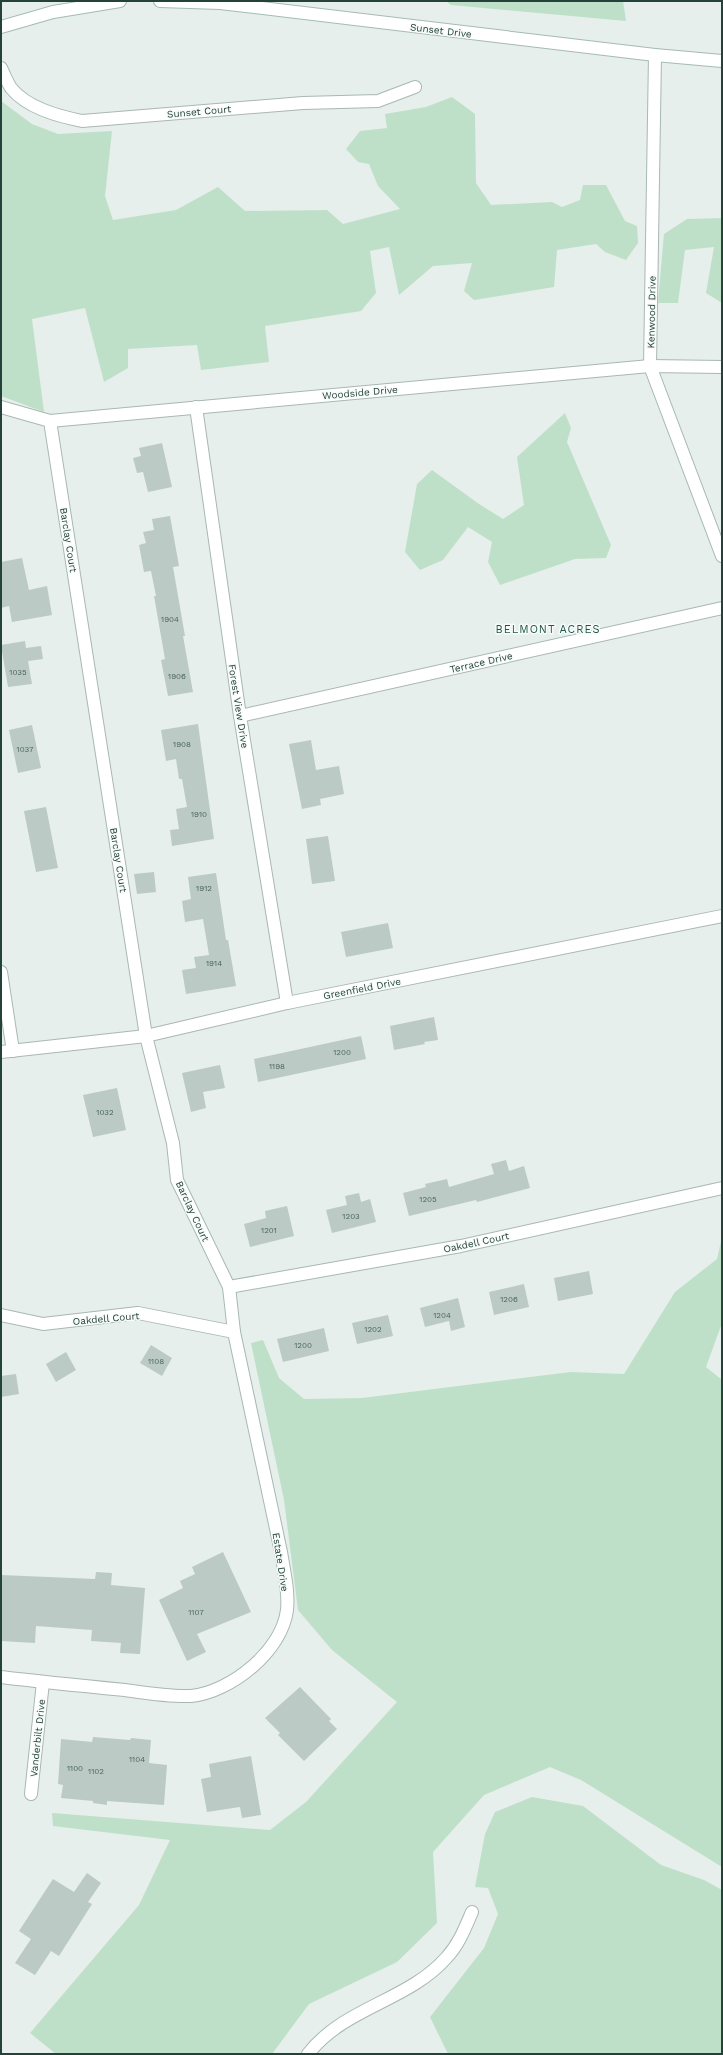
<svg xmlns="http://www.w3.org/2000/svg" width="723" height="2055" viewBox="0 0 723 2055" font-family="'Work Sans',sans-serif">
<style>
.green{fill:#bfe0c8}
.building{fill:#bbcac4}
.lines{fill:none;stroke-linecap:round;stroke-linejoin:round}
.minor-casing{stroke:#a8b8b2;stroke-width:14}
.secondary-casing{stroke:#a4bbb3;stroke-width:14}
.minor{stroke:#fff;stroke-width:12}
.secondary{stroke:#fff;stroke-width:12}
.labels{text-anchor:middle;stroke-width:3;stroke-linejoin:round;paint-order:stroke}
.number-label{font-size:8px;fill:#4a645c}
.street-label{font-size:10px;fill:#24423a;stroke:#f7fbf9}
.neighbourhood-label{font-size:11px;letter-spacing:1px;fill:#1f5548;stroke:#f7fbf9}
</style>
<rect width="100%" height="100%" fill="#e6efeb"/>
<g class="green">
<path d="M446,1H623L626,21L451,5Z"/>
<path d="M452,97L475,114L476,183L491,205L552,202L562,207L580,200L583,185H606L625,221L637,226L638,243L626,260L605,252L596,244L557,250L554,287L474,300L464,291L472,263L433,266L399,295L389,247L370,251L376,293L361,311L265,326L269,362L201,370L197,345L128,349V368L104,382L85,308L32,319L44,412L1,396V101L32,124L58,134L112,131L105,196L113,220L176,210L218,187L245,211L327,210L343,224L400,209L378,186L369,164L358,162L346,149L360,131L387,128L385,114L426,107Z"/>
<path d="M722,218V303L706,293L714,247L685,250L678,303H658L664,234L687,219Z"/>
<path d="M565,413L571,428L567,442L611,545L606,558L575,559L500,585L488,562L492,542L468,527L443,560L420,570L405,552L417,484L432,470L479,504L503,519L524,505L517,457Z"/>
<path d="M722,1237V1323L706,1367L722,1380V1867L581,1780L550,1767L484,1795L433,1852L437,1923L397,1962L309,2004L272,2054H56L30,2033L139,1905L170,1840L53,1826L52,1813L270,1830L306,1802L397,1702L332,1650L298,1610L284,1500L251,1343L263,1340L279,1378L304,1399L362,1398L571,1372L624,1374L675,1292L717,1259Z"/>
<path d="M532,1797L583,1806L661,1865L704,1880L722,1890V2054H448L430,2017L484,1948L498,1914L488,1888L475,1887L485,1834L495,1812Z"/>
</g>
<g class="building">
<path d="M162,443L172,487L148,492L143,472L137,473L133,458L141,456L139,448Z"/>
<path d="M170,516L179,566L173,567L185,636H183L193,692L168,696L161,660L165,659L154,596H156L151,571L144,572L139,545L146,543L143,532L154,530L152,519Z"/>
<path d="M22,558L29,590L47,586L52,615L12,622L9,606L1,608V562Z"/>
<path d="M25,641L26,648L41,646L43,659L28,661L32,684L8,687L1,645Z"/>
<path d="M198,724L214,839L172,846L170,830L179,829L176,809L187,807L182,779H179L176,759L166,761L161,730Z"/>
<path d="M32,725L41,768L18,773L9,730Z"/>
<path d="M311,740L316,770L339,766L344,794L320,799L321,805L302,809L289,744Z"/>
<path d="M46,807L58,868L36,872L24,811Z"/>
<path d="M328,836L335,881L312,884L306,839Z"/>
<path d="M154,872L156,892L137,894L134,874Z"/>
<path d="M216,873L226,940H228L236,986L186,994L182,970L196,968L194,957L209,955L203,919L185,922L182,901L191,899L188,877Z"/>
<path d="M388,923L393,948L346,957L341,932Z"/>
<path d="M434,1017L438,1040L424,1042L425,1044L394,1050L390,1026Z"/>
<path d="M361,1036L366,1059L258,1082L254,1059Z"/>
<path d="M220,1065L225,1088L203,1092L206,1108L191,1112L182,1073Z"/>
<path d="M117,1088L126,1130L93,1137L83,1095Z"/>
<path d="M506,1160L509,1171L524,1166L530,1188L477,1202L476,1200L409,1216L403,1193L426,1187L425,1184L447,1179L449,1187L494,1174L491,1164Z"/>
<path d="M359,1193L361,1202L370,1199L376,1222L332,1233L326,1210L347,1205L345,1196Z"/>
<path d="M287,1206L294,1236L250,1247L244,1224L266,1218L265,1211Z"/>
<path d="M589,1271L593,1294L558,1301L554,1278Z"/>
<path d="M524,1284L529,1307L494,1315L489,1292Z"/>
<path d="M458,1298L465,1327L451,1331L449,1321L425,1327L420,1308Z"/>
<path d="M388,1315L393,1336L357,1344L352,1323Z"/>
<path d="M324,1328L329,1351L283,1362L277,1339Z"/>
<path d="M151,1345L172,1358L162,1376L140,1363Z"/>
<path d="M66,1352L76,1370L56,1382L46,1364Z"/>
<path d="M16,1374L19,1394L1,1397V1376Z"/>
<path d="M223,1552L251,1612L197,1634L206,1652L187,1661L159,1600L183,1588L180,1581L195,1574L192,1567Z"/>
<path d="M96,1572L112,1573L111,1585L145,1588L140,1654L120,1653L121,1643L91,1641L92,1630L36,1626L35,1643L1,1641V1575L95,1579Z"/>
<path d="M300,1687L331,1719L329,1721L337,1729L304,1761L278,1735L280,1733L265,1718Z"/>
<path d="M93,1737L130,1740L131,1738L151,1740L149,1763L167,1765L164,1805L107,1801V1805L93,1803V1801L61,1798L63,1785L58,1784L61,1739L92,1742Z"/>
<path d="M251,1756L261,1815L242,1818L240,1807L207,1812L201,1779L211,1777L209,1764Z"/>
<path d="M87,1873L101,1883L88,1902L92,1904L59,1956L51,1951L35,1975L15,1963L31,1939L19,1931L53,1879L74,1892Z"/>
</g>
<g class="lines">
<g class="minor-casing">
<g id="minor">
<path d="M655,55L650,366L722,556"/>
<path d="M1,68C4,74 7,82 11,88C27,108 58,116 82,121L303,103L378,101L415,87"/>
<path d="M1,407L50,421L650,366L722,367"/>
<path d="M196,407L240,716L287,1003"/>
<path d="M240,716L722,608"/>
<path d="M1,972L13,1051"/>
<path d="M1,1052L146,1036L287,1003L722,916"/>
<path d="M229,1287L461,1246L722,1188"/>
<path d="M1,1315L43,1324L138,1313L234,1332"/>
<path d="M1,1677C42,1682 83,1686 125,1690C146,1693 170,1697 191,1696C231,1692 282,1651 287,1610C289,1591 284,1571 281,1552L234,1332L229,1287L177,1180L173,1143L146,1036L50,421"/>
<path d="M31,1794L43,1682"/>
<path d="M308,2054C344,2007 409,2001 447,1957C459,1944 465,1928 472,1912"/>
</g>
</g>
<g class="secondary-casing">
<g id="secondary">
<path d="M160,1L220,3L655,55L722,61"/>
<path d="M1,27L53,12L120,1"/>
</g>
</g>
<use href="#minor" class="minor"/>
<use href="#secondary" class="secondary"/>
</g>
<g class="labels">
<g class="number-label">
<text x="170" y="622">1904</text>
<text x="18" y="675">1035</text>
<text x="177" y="679">1906</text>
<text x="182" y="747">1908</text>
<text x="25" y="752">1037</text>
<text x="199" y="817">1910</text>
<text x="204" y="891">1912</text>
<text x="214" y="966">1914</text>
<text x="342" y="1055">1200</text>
<text x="277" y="1069">1198</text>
<text x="105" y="1115">1032</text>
<text x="428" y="1202">1205</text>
<text x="351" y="1219">1203</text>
<text x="269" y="1233">1201</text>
<text x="509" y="1302">1206</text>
<text x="442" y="1318">1204</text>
<text x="373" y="1332">1202</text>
<text x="303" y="1348">1200</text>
<text x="156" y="1364">1108</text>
<text x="196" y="1615">1107</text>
<text x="137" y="1762">1104</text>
<text x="75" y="1771">1100</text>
<text x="96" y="1774">1102</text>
</g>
<g class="street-label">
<text transform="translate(441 30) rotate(7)" y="4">Sunset Drive</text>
<text transform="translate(199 111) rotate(-5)" y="4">Sunset Court</text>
<text transform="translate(651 312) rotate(-89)" y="4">Kenwood Drive</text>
<text transform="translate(360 392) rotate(-5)" y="4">Woodside Drive</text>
<text transform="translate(69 540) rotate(81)" y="4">Barclay Court</text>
<text transform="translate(481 662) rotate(-13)" y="4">Terrace Drive</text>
<text transform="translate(239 706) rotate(81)" y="4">Forest View Drive</text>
<text transform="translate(119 860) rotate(81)" y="4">Barclay Court</text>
<text transform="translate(362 988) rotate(-11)" y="4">Greenfield Drive</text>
<text transform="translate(193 1211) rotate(65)" y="4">Barclay Court</text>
<text transform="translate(476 1242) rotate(-12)" y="4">Oakdell Court</text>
<text transform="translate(106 1318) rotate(-5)" y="4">Oakdell Court</text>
<text transform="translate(281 1562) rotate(81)" y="4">Estate Drive</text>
<text transform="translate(37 1738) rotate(-84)" y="4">Vanderbilt Drive</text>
</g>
<g class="neighbourhood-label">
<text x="548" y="633">BELMONT ACRES</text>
</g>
</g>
<rect width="723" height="2055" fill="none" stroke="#24423a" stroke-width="4"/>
</svg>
